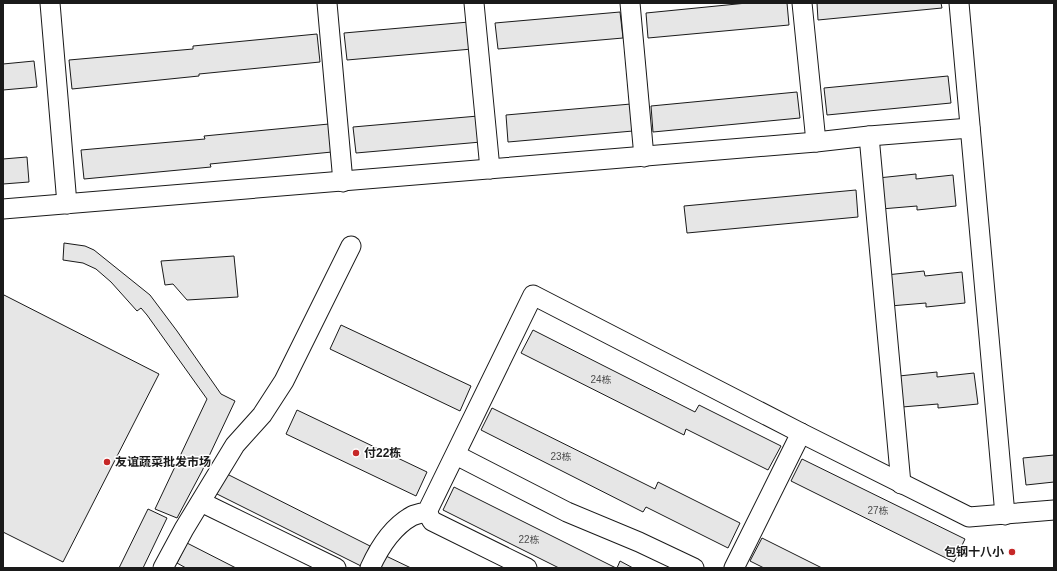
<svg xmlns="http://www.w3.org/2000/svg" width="1057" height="571" viewBox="0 0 1057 571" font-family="Arial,'Noto Sans SC',sans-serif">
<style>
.building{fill:#e6e6e6;stroke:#1a1a1a}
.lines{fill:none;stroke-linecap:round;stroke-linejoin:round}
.minor-casing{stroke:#1a1a1a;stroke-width:21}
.minor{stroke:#fff;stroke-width:19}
.poi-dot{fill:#c62828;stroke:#fff;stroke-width:1.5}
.labels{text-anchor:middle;stroke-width:3;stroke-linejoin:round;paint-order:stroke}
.number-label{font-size:10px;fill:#4d4d4d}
.poi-label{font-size:12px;font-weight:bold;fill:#1a1a1a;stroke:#fff;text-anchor:start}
</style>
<rect width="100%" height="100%" fill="#fff"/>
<g class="building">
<path d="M747,3H787L789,25L648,38L646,13Z"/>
<path d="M817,3H941L942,8L818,20Z"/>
<path d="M620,12L623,38L498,49L495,23Z"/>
<path d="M469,22L472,49L347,60L344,33Z"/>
<path d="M317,34L320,62L199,74V76L72,89L69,60L193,49V46Z"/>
<path d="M34,61L37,87L3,90V64Z"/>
<path d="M948,76L951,103L827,115L824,88Z"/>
<path d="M797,92L800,118L653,132L651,106Z"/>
<path d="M631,104L633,131L508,142L506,115Z"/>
<path d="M478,116L481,142L356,153L353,127Z"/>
<path d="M329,124L332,152L210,164L211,167L84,179L81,150L205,139L204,136Z"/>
<path d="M27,157L29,182L3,184V159Z"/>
<path d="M916,174V179L953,175L956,206L917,210V206L881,209L878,178Z"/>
<path d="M856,190L858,217L687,233L684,206Z"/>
<path d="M64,243L85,246L94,250L150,295L177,331L221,394L235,401L202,471L177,518L155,509L207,399L147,315L141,308L137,311L111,282L96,269L83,263L63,260Z"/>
<path d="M234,256L238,297L187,300L173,284L165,285L161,261Z"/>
<path d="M924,271L925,276L962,272L965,303L926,307V303L890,306L886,275Z"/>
<path d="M4,295L159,374L63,562L3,532V297Z"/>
<path d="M341,325L471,386L460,411L330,349Z"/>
<path d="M533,330L695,412L699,405L781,446L768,470L686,429L684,435L521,353Z"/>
<path d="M937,372V377L974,373L978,404L938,408V404L902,407L899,376Z"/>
<path d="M492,408L655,489L658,482L740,523L728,548L646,507L643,512L481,430Z"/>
<path d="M297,410L427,472L416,496L286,434Z"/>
<path d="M1054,455V482L1026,485L1023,458Z"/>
<path d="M802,459L965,539L954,562L791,481Z"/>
<path d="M223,472L370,546L361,566L213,492Z"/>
<path d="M454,487L616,568H559L443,510Z"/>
<path d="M148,509L167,518L143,568H119Z"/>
<path d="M762,538L822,568H764L750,561Z"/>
<path d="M187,543L236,568H186L177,563Z"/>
<path d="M386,556L411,568H380Z"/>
<path d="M620,561L633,568H617Z"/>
</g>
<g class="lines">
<g class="minor-casing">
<g id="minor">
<path d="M50,3L67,204"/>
<path d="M327,3L343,182"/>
<path d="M474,3L490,169"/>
<path d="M630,3L644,157"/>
<path d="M802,3L816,142"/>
<path d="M959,3L1005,515"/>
<path d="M869,136L901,484"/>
<path d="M3,209L816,142L869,136L970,128"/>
<path d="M456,455L567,512L639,542L694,568"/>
<path d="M201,502L336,568"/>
<path d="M427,512L432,521L527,568"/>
<path d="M163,568L184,529L235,445L262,415L284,381L351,246"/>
<path d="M370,568C379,548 392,527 412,516C416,514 422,513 427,512L533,295L801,433L969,517L1054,510"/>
<path d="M734,568L801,433"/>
</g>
</g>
<use href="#minor" class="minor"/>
</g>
<g class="poi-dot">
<circle cx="356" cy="453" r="4"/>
<circle cx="107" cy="462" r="4"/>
<circle cx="1012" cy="552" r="4"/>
</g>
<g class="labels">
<g class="number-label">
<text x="601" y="383">24栋</text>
<text x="561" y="460">23栋</text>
<text x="878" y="514">27栋</text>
<text x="529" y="543">22栋</text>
</g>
<g class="poi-label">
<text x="364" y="457">付22栋</text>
<text x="115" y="466">友谊蔬菜批发市场</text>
<text x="1004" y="556" text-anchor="end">包钢十八小</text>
</g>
</g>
<rect width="1057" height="571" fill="none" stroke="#1a1a1a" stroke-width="8"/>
</svg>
